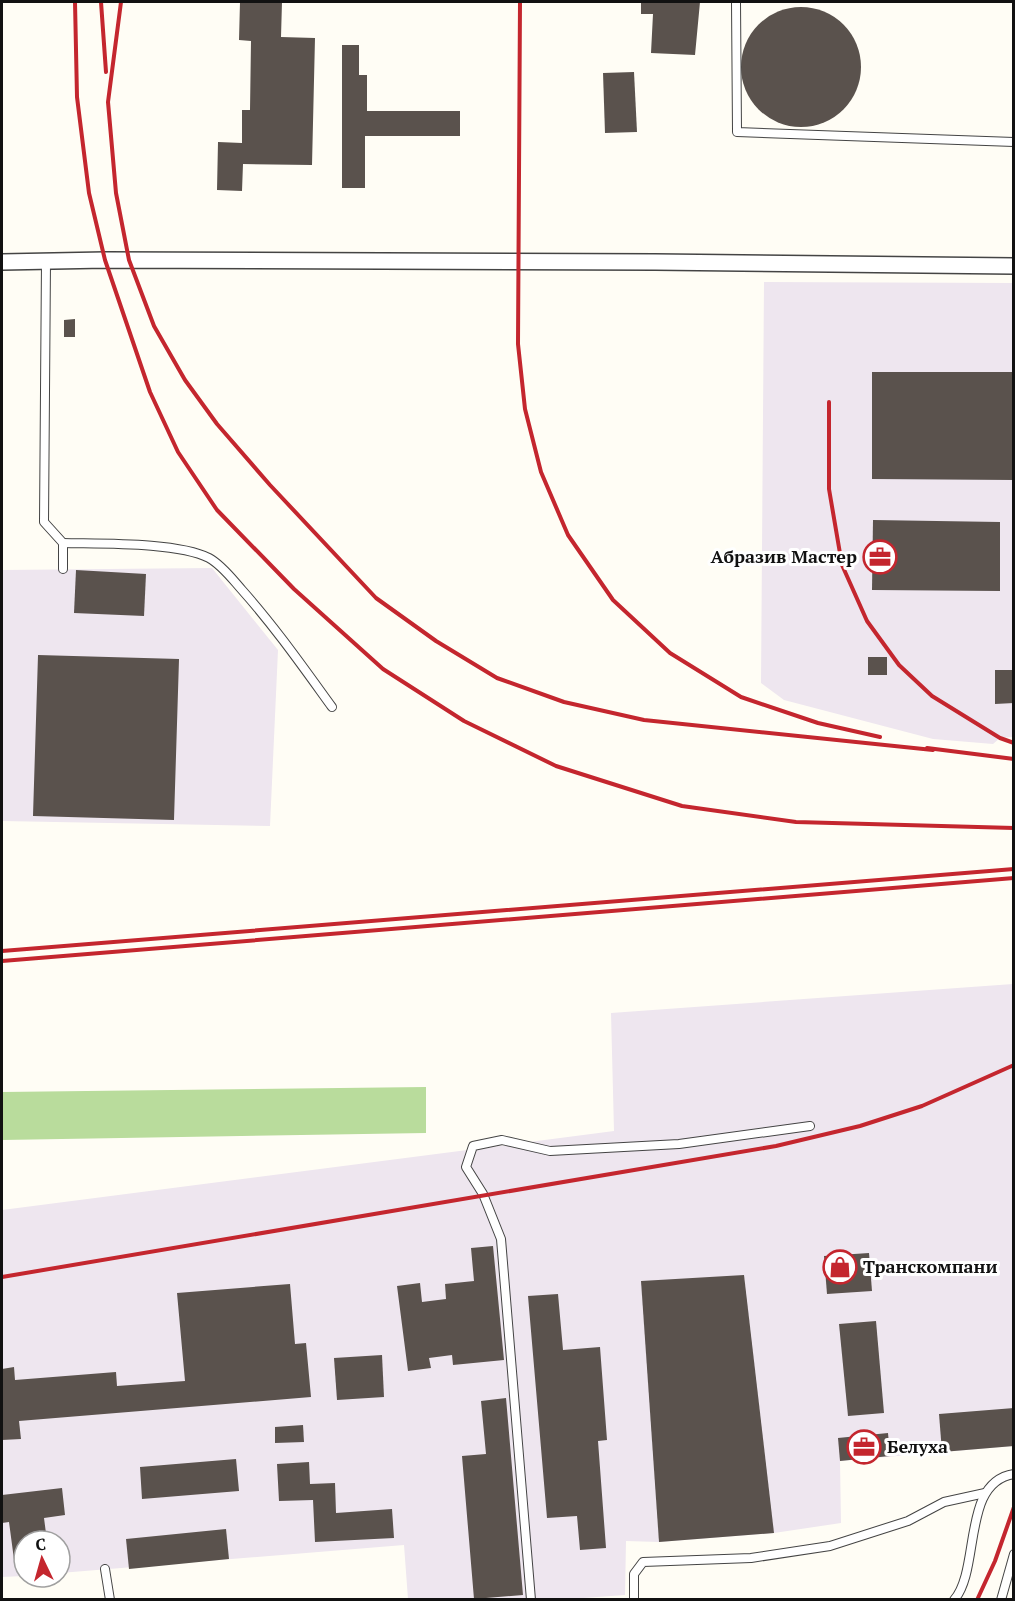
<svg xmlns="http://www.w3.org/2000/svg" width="1015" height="1601" viewBox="0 0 1015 1601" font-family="'PT Serif',serif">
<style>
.industrial{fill:#eee6ef}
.forest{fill:#b9dc9c}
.building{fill:#5a524d}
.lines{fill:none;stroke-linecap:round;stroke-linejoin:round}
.service-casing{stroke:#444;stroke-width:10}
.minor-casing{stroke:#444;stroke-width:18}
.service{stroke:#fff;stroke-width:8}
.minor{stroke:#fff;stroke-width:15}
.rail{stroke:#c4262e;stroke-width:4}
.labels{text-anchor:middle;stroke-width:6;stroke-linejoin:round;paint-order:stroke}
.poi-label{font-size:18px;font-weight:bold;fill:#111;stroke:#fff;text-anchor:start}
</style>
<rect width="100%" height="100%" fill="#fffdf5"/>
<g class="industrial">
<path d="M764,282L1013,283V737L1000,738L993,744L933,739L784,700L761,683Z"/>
<path d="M212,568L278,650L270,826L2,821V570Z"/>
<path d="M1013,984V1446L840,1461L841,1523L774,1533L659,1542L626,1541L625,1595L556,1600L408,1599L404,1545L60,1573V1541H24V1576L2,1577V1210L614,1131L611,1013Z"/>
</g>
<path class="forest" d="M426,1087V1133L2,1140V1092Z"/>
<g class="building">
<path d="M240,2H282L281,37L315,38L312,165L243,164L242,191L217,190L218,142L242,143V110H250L251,41L239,40Z"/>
<path d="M641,2H700L695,55L651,53L653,14H641Z"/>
<circle cx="801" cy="67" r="60"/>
<path d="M342,45H359V75H367V111H460V136H365V188H342Z"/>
<path d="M634,72L637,132L605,133L603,73Z"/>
<path d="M75,319V337H64V320Z"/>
<path d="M872,372H1014V480L872,479Z"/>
<path d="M873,520L1000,522V591L872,590Z"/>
<path d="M76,570L146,574L144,616L74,613Z"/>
<path d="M38,655L179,659L174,820L33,816Z"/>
<rect x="868" y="657" width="19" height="18"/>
<path d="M995,670H1014V703L995,704Z"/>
<path d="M493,1246L504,1360L453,1365L452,1355L429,1358L431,1368L408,1371L397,1286L420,1283L422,1302L446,1299L445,1284L474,1281L471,1248Z"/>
<path d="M869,1253L872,1291L827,1294L824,1256Z"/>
<path d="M744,1275L774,1533L659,1542L641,1281Z"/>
<path d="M290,1284L295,1344L306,1343L311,1397L19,1421L21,1439L2,1440V1369L14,1367L15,1380L116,1372L117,1386L185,1381L177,1293Z"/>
<path d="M558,1294L563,1350L600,1347L607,1440L598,1441L606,1548L580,1550L577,1516L547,1518L528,1296Z"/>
<path d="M876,1321L884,1413L848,1416L839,1324Z"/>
<path d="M382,1355L384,1397L337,1400L334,1358Z"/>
<path d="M506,1398L523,1595L474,1599L462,1456L486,1454L481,1401Z"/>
<path d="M1014,1408V1446L942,1452L939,1414Z"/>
<path d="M303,1425L304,1442L275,1443V1427Z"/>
<path d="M888,1433L890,1456L840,1461L838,1438Z"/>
<path d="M236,1459L239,1491L142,1499L140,1467Z"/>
<path d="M309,1462L310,1484L335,1483L336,1513L392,1509L394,1538L315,1542L313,1500L279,1501L277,1464Z"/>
<path d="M62,1488L65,1515L44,1518L47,1541H24V1565L15,1567L9,1522L2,1523V1495Z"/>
<path d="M226,1529L229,1559L129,1569L126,1539Z"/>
</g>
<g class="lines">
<g class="service-casing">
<g id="service">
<path d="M736,2L737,132L1014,142"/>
<path d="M46,261L44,522L63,543V569"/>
<path d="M63,543C101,544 177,542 209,558C222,565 233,580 242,590C275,627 303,667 332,707"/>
<path d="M105,1569L110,1600"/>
<path d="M531,1600L501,1239L483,1194L466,1167L473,1146L502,1140L550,1151L679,1144L810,1126"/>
<path d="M634,1600V1574L643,1562L751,1558L830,1546L908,1521L944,1502L985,1493"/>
<path d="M954,1600C981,1569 961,1482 1014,1474"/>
<path d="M1001,1600L1014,1554"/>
</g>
</g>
<g class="minor-casing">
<path id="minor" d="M2,262L105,260L655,262L1014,266"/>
</g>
<use href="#service" class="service"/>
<use href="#minor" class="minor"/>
<g class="rail">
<path d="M75,2L77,97L89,193L105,260L150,392L178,452L217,510L294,589L383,669L464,721L556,766L682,806L796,822L1014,828"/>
<path d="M101,2L106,72"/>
<path d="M121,2L108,102L116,193L129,260L154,326L185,380L217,424L270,485L376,598L436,641L497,678L564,702L644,720L933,750"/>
<path d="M520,2L518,344L525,409L541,472L568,535L613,600L670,653L741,697L818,723L880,737"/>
<path d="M829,402V489L842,565L867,621L899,665L932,696L1000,738L1014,743"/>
<path d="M927,748L1014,759"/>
<path d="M2,951L1014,869"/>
<path d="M2,961L1014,878"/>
<path d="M2,1277L776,1146L860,1126L922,1106L1014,1065"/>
<path d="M977,1600L995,1561L1014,1507"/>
</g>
</g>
<defs>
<g id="office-ring" transform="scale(1.725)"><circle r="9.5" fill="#fff" stroke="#c4262e" stroke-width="1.5"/><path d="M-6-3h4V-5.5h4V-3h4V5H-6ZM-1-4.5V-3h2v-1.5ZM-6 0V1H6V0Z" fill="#c4262e"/></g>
<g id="shop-ring" transform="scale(1.725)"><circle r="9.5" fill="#fff" stroke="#c4262e" stroke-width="1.5"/><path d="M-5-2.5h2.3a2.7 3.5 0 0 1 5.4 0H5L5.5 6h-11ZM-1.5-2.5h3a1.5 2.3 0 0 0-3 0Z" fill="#c4262e"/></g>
</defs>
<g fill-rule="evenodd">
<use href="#office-ring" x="880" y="557"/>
<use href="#shop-ring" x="840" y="1267"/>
<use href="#office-ring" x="864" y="1447"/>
</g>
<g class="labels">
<g class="poi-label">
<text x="857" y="563" text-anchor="end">Абразив Мастер</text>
<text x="863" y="1273">Транскомпани</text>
<text x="887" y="1453">Белуха</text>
</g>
</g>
<rect width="1015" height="1601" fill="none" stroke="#111111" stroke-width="6"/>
<g transform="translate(42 1559) rotate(355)"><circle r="28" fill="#ffffff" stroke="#a0a0a0" stroke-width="1.5"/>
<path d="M0-4.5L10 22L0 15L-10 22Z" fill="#c4262e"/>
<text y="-9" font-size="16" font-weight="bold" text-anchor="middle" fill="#111111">С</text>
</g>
</svg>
